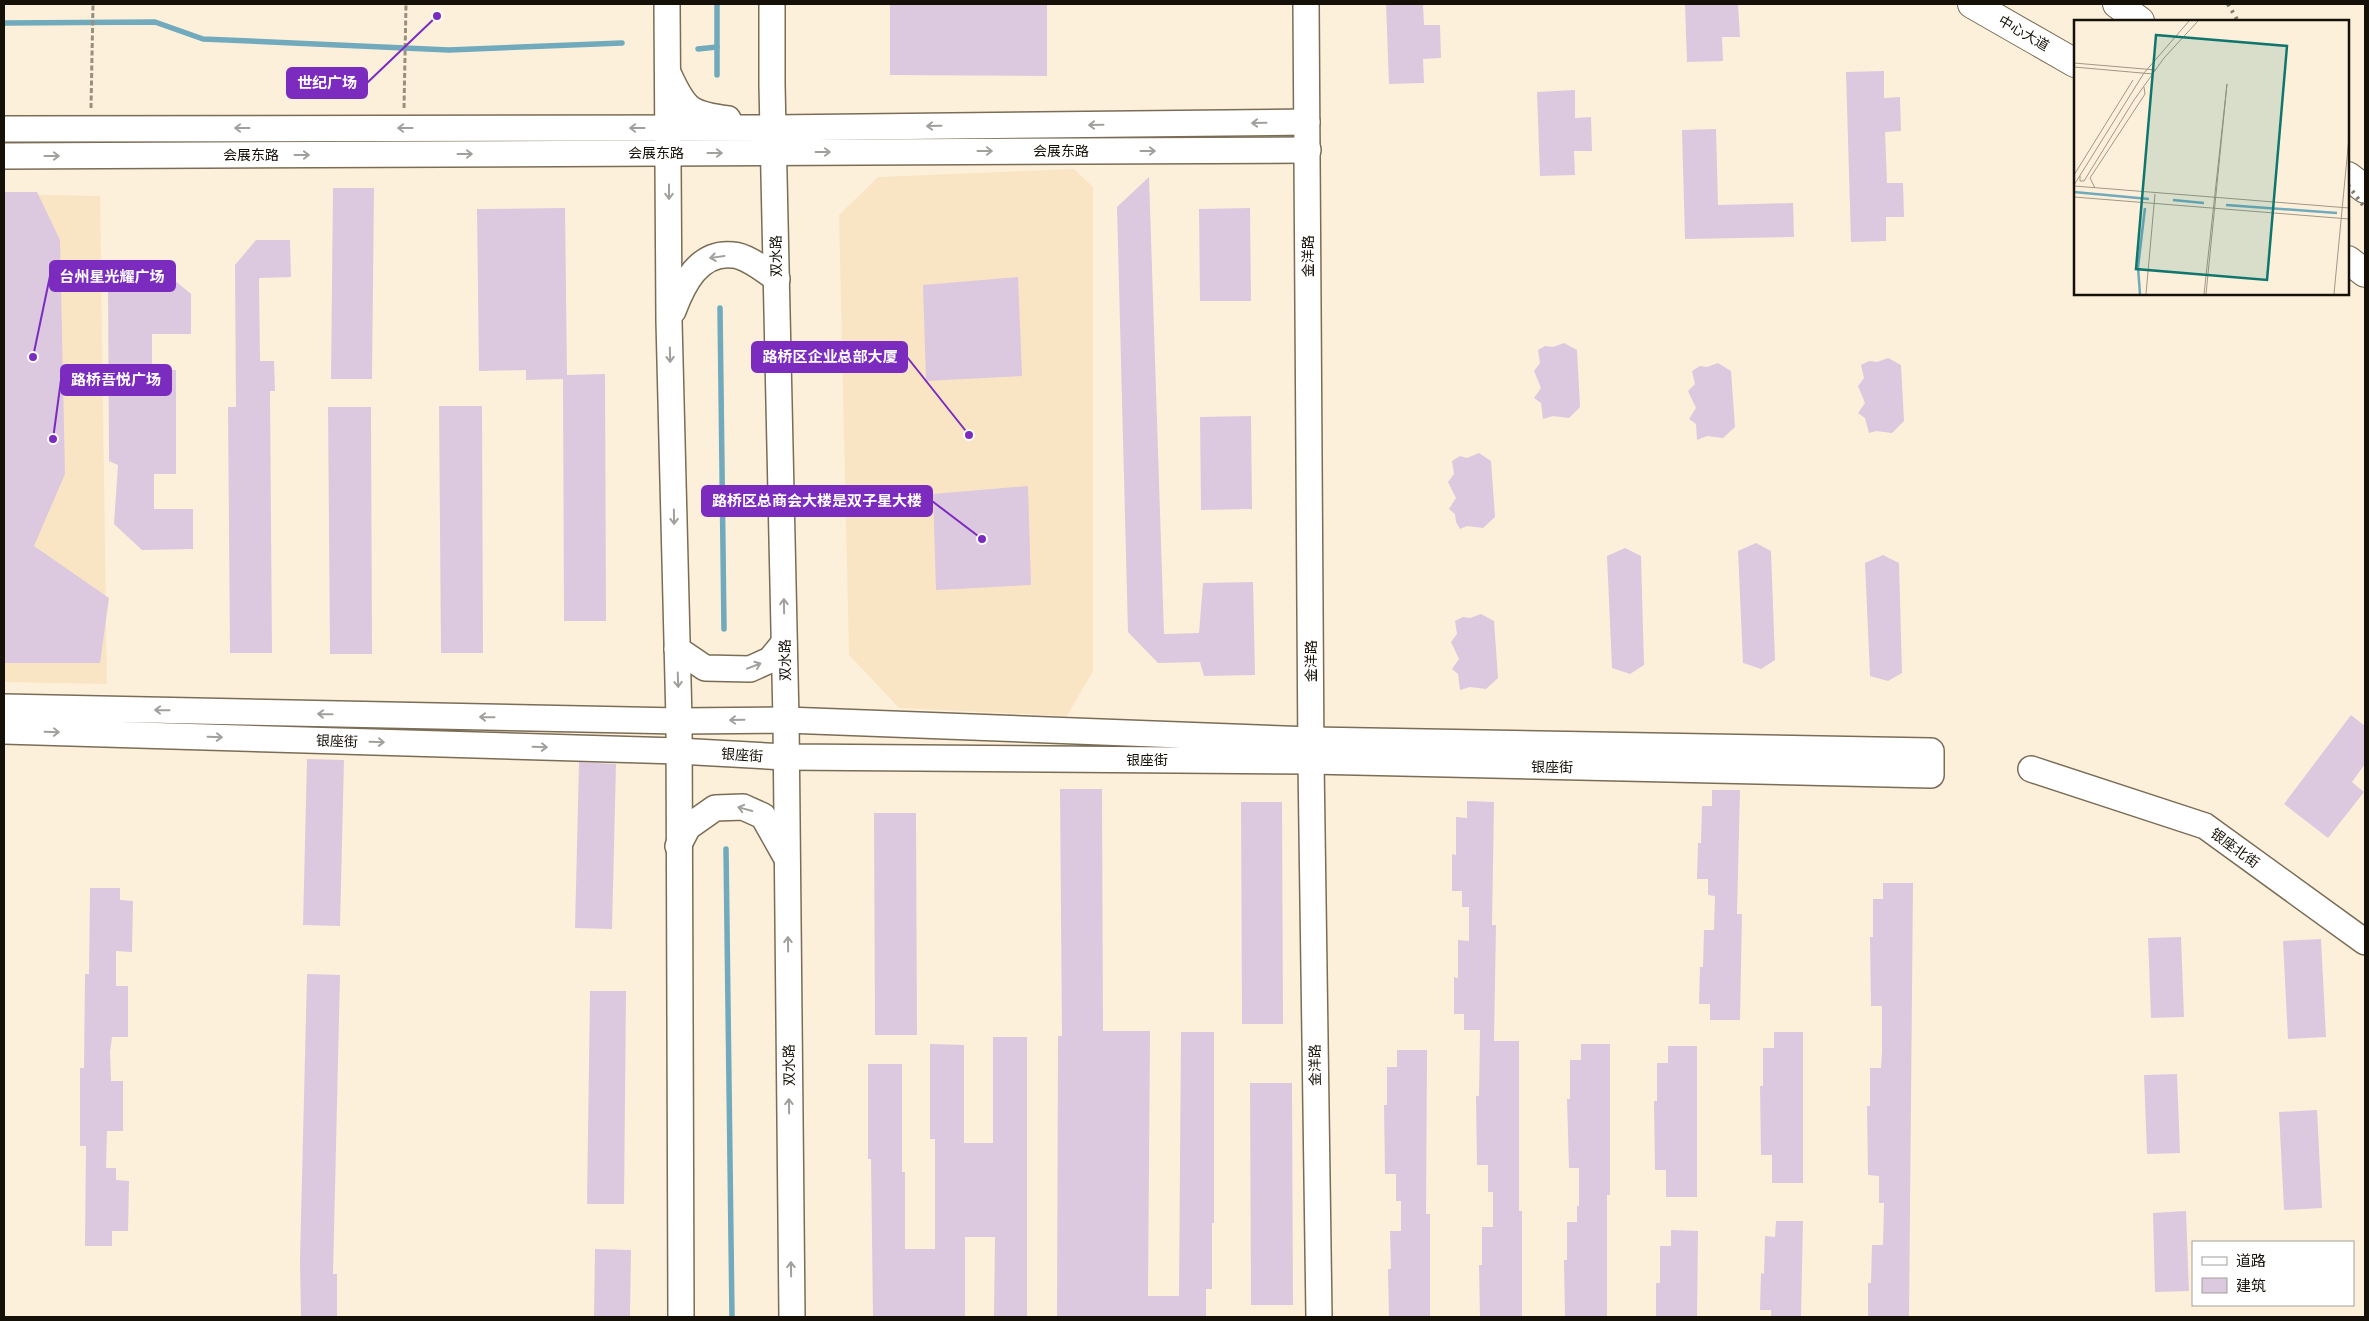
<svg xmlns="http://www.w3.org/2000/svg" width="2369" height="1321" viewBox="0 0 2369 1321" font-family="Jost,'Noto Sans SC',sans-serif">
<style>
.built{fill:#f9e5c4}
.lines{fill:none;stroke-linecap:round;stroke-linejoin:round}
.stream{stroke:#70aabc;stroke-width:5.5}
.building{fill:#dcc8df}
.secondary-casing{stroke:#7a6c55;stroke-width:28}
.primary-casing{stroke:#7a6c55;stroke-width:30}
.path{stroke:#988f7f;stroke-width:3;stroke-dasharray:5 2.5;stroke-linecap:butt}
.secondary{stroke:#fff;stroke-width:25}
.primary{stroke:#fff;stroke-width:28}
.rail{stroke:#857c6d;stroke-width:4;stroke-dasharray:2.5 5;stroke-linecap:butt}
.oneway{stroke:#a2a09c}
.labels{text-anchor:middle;stroke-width:4;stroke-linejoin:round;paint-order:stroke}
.street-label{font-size:14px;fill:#161108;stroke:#fff}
.inset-river{fill:none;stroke:#70aabc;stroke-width:2.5}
.inset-road{fill:none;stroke:#a19787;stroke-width:1}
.view{fill:#0f766e;fill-opacity:0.15;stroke:#0f766e;stroke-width:2.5}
.inset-edge{fill:none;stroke:#161108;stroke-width:2.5}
.leader{fill:none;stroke:#7b2cbf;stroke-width:2}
.callout-dot{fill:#7b2cbf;stroke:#fff;stroke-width:2}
.callout{fill:#7b2cbf;stroke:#7b2cbf;stroke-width:2}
.callout-label{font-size:15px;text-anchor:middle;font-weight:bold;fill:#fff}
</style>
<rect width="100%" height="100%" fill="#fdf0db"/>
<g class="built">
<path d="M1074,169L1093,187V671L1067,716L899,708L849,655L839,215L878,177Z"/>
<path d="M4,194L100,196L107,684L4,682Z"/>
</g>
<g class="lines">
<g class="stream">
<path d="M4,23L155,22L203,39L449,50L622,43"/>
<path d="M698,49L717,47"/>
<path d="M717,75V4"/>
<path d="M720,308L724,629"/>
<path d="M726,849L732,1317"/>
</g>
</g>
<g class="building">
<path d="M890,4H1047V76L890,75Z"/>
<path d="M1386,4H1423L1424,25H1440L1441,58L1423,59L1424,83L1389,84Z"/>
<path d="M1685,4H1738L1740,37H1722L1723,61L1687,62Z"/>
<path d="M1884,71V98L1900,97L1901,131L1885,132L1887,183H1903L1904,217H1886V241L1851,242L1846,72Z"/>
<path d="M1575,90V118L1591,117L1592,151H1574L1575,175L1540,176L1537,92Z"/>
<path d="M1716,129L1718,205L1793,203L1794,237L1685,239L1682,130Z"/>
<path d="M1149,177L1164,634L1199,633L1203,583L1253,582L1255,675L1204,676L1200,662L1158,663L1128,632L1117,207Z"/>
<path d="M333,188H374L372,379H331Z"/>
<path d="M4,192H37L60,240L65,474L34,546L109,598L100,663H4Z"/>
<path d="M565,208L567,375L605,374L606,621H564L563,379L526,380V370L479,371L477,209Z"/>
<path d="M1250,208L1251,301H1200L1199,209Z"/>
<path d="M256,240H290L291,277L259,278L260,361H274L275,391H270L272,653H230L228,407H236L235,265Z"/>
<path d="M1018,277L1022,376L926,381L923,285Z"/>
<path d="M173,279L191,294V334H152V370H176V474H154V509H193V549L142,550L114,524L118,465L109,461L108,280Z"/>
<path d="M1564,343L1577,350L1580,407L1569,418L1553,416L1543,419L1541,403L1534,398L1541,388L1534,371L1540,363L1538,350L1545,346L1553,347Z"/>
<path d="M1888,358L1901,365L1904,421L1892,433L1876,431L1869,433L1865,418L1858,413L1865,403L1858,386L1864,378L1861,365L1869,361L1877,362Z"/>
<path d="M1718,363L1731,371L1735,427L1723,438L1707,436L1697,440L1696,424L1689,419L1696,408L1688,391L1695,384L1692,371L1700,366L1707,367Z"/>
<path d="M439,406H482L483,653H441Z"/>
<path d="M328,407H371L372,654H330Z"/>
<path d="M1251,416L1252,509L1201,510L1200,417Z"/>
<path d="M1479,453L1491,461L1495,517L1483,528L1467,526L1460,529L1456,522L1455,514L1449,509L1456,498L1448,482L1454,474L1452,461L1460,456L1467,458Z"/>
<path d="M1028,486L1031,585L936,590L933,494Z"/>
<path d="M1756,543L1771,551L1775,660L1761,669L1743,663L1738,551Z"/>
<path d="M1625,548L1641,556L1644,665L1630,674L1612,668L1607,556Z"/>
<path d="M1883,555L1899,563L1902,673L1888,681L1870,676L1865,563Z"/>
<path d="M1481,614L1494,621L1498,678L1486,689L1470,687L1460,690L1458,674L1452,669L1459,659L1451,642L1457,634L1455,621L1463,617L1470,618Z"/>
<path d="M2351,715L2365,726V764L2352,782L2364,792L2328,838L2284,804Z"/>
<path d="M307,759L344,760L340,926L303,925Z"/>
<path d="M579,762L616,764L612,929L575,928Z"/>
<path d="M1060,789H1102L1103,1031H1150L1148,1296H1179L1181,1032H1214V1223H1212V1289H1206V1317H1057L1058,1036H1062Z"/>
<path d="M1712,790H1740L1737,914H1742L1740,1020H1710V1004H1699L1700,967H1703L1704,930H1714L1715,896L1708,895V879H1697L1698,843H1701L1702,806H1712Z"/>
<path d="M1467,801L1494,802L1492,925H1496L1494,1041H1519V1211H1522V1317H1480L1479,1265H1482V1227H1493V1192H1488V1165H1477L1476,1096H1479L1480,1030H1464V1014H1454V977L1458,978V940L1469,941V907H1462V891H1452V854L1456,855V817L1467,818Z"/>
<path d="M1241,802H1282L1283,1024H1242Z"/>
<path d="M874,813H916L917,1035H875Z"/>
<path d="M1883,883H1913L1909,1317H1868V1283H1871L1872,1245H1883L1884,1203H1879V1176L1868,1175L1867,1106H1870V1068H1881L1882,1052V1006H1871L1870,937H1873V899H1883Z"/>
<path d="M90,888H120V900L133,901L132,952L116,951V986H128V1037H112L110,1052L111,1081H123V1131H107L106,1168H116V1180L129,1181L128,1231H112V1246H85L86,1146H80V1068H84L85,974H89Z"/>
<path d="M2181,937L2184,1017L2151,1018L2148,938Z"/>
<path d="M2321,939L2326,1037L2288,1039L2283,941Z"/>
<path d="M307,974L340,975L333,1274H337V1317H301L300,1261Z"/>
<path d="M590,991H626L624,1204H587Z"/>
<path d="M1774,1032H1803V1183H1772V1155H1761L1760,1086H1763V1048H1774Z"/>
<path d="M993,1037H1027V1317H994L995,1237H965V1317H873L871,1159H868V1064H902V1172H905V1249H935V1139H930V1044L964,1045V1143H993Z"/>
<path d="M1581,1044H1610V1195H1607V1317H1565L1564,1260H1567V1222H1577V1206H1579V1168H1569L1567,1099H1570V1060H1581Z"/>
<path d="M1668,1046H1697V1197H1666V1170H1655L1654,1101H1657V1063H1668Z"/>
<path d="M1397,1050H1427L1426,1214H1430V1317H1389L1388,1269H1391L1390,1231H1401V1201H1396V1174H1385L1384,1105H1387V1067H1397Z"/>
<path d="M2177,1074L2180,1153L2147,1154L2144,1075Z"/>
<path d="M1250,1083H1292L1293,1305H1251Z"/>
<path d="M2317,1110L2322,1208L2284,1210L2279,1112Z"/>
<path d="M2186,1211L2189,1291L2155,1292L2153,1213Z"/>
<path d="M1776,1221H1803L1801,1317H1771V1310H1760L1761,1273L1764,1274L1765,1236L1775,1237Z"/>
<path d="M1671,1230L1698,1231L1697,1317H1656V1283H1660V1246H1671Z"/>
<path d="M595,1249L631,1250L630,1317H594Z"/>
</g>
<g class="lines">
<g class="secondary-casing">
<g id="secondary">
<path d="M667,4L669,321L679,721L681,1317"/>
<path d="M772,4V85L786,720L792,1317"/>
<path d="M1306,4L1311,761L1319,1317"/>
<path d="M669,75C685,110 690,114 728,119"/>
<path d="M4,129L773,128L1307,122"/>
<path d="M4,156L1308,150"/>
<path d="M673,311C683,284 699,251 733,255C748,256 765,271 777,279"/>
<path d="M677,649L705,668L750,669L770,660L784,643"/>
<path d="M4,707L679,721L786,720L1312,740L1931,751V775L1311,761L785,757L678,751L4,731"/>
<path d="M2031,769L2205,826L2365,942"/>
<path d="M678,846L688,827L715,808L743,807L763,816L785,855"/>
</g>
</g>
<g class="primary-casing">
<g id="primary">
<path d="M1972,4L2075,63"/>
<path d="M2117,4L2140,21"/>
<path d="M2348,176L2365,189"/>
<path d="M2348,260L2365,273"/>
</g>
</g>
<g class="path">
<path d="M91,108L93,4"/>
<path d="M404,108L406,4"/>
</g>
<use href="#secondary" class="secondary"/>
<use href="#primary" class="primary"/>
<g class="rail">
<path d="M2228,4L2238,21"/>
<path d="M2348,185L2365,208"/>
</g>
</g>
<defs><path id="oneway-shaft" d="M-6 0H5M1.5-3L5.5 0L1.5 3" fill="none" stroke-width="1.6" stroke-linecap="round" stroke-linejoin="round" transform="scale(1.25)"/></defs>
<g class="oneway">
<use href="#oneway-shaft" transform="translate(1259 123) rotate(179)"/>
<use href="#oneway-shaft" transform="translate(1096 125) rotate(179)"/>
<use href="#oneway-shaft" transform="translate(934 126) rotate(179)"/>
<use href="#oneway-shaft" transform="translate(242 128) rotate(180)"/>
<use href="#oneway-shaft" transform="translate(405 128) rotate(180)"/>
<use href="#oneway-shaft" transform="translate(637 128) rotate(180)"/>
<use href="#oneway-shaft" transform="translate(985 151)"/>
<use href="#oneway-shaft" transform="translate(1148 151)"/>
<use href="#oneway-shaft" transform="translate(823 152)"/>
<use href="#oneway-shaft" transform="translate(715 153)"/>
<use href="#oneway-shaft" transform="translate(465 154)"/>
<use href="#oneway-shaft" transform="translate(302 155)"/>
<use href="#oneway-shaft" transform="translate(52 156)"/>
<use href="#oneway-shaft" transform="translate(669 192) rotate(90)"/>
<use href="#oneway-shaft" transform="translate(717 257) rotate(172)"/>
<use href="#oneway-shaft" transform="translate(670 355) rotate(89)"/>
<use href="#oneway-shaft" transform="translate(674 517) rotate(89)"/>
<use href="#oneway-shaft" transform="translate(784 606) rotate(-91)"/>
<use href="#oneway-shaft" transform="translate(754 666) rotate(-21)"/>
<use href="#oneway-shaft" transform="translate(678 680) rotate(88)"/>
<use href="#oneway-shaft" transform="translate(162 710) rotate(-179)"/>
<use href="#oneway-shaft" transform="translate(325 714) rotate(-179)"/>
<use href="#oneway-shaft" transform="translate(487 717) rotate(-179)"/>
<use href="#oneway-shaft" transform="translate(737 720) rotate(179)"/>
<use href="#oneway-shaft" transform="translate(52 732) rotate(2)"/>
<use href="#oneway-shaft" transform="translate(215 737) rotate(2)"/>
<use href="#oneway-shaft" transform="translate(377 742) rotate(2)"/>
<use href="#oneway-shaft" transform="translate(540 747) rotate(2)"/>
<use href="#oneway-shaft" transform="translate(745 809) rotate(-165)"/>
<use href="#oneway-shaft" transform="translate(788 944) rotate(-91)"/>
<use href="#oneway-shaft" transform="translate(789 1106) rotate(-91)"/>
<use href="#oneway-shaft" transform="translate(791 1269) rotate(-91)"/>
</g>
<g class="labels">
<g class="street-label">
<text transform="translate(2024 33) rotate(30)" y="5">中心大道</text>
<text x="1061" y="156">会展东路</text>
<text x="656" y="158">会展东路</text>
<text x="251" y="160">会展东路</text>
<text transform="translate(776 256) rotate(-91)" y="5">双水路</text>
<text transform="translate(1308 256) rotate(-90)" y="5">金洋路</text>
<text transform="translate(785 660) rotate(-91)" y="5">双水路</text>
<text transform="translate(1311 661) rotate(-90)" y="5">金洋路</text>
<text transform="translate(337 741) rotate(2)" y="5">银座街</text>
<text transform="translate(742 755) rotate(4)" y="5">银座街</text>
<text x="1147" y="765">银座街</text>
<text transform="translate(1552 767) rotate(1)" y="5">银座街</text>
<text transform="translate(2235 848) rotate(36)" y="5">银座北街</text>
<text transform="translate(789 1065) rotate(-91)" y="5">双水路</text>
<text transform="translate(1315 1065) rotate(-91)" y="5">金洋路</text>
</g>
</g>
<g transform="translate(2074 20)">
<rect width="275" height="275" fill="#fdf0db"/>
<path class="inset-river" d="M0,172L75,179M99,180L130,183M152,185L263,193M66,274L64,247L71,188"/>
<path class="inset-road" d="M0,43L82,50M0,47L79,54M0,155L59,60M6,156V161H10L60,80L90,38L124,1M0,165L70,53L115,1M0,166L275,188M21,168L16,158L71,74L70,67M0,177L275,199M72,274L81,174M130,274L153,64L132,274M260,274L275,117"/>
<path class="view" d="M82,15L213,26L193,260L62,249Z"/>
<rect width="275" height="275" class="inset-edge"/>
</g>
<path class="leader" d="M437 16L367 83M33 357L50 276M969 435L907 357M53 439L61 380M982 539L932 501"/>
<g class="callout-dot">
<circle cx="437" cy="16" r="5"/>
<circle cx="33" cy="357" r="5"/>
<circle cx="969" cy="435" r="5"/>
<circle cx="53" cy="439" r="5"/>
<circle cx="982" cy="539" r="5"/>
</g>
<g class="callout">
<rect x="287" y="68" width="80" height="30" rx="5"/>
<rect x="50" y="261" width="125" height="30" rx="5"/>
<rect x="752" y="342" width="155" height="30" rx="5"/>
<rect x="61" y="365" width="110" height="30" rx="5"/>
<rect x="702" y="486" width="230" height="30" rx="5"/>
</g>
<g class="callout-label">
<text x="327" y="88">世纪广场</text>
<text x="112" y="282">台州星光耀广场</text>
<text x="830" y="362">路桥区企业总部大厦</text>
<text x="116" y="385">路桥吾悦广场</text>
<text x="817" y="506">路桥区总商会大楼是双子星大楼</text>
</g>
<rect width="2369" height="1321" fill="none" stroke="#161108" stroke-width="10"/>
<rect x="2192" y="1241" width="162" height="65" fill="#ffffff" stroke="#a2a09c"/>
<rect x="2202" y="1257" width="25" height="8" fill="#ffffff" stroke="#a2a09c"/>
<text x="2236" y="1266" font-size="15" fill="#161108">道路</text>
<rect x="2202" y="1278" width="25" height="15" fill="#dcc8df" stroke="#a2a09c"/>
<text x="2236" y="1291" font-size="15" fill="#161108">建筑</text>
</svg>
